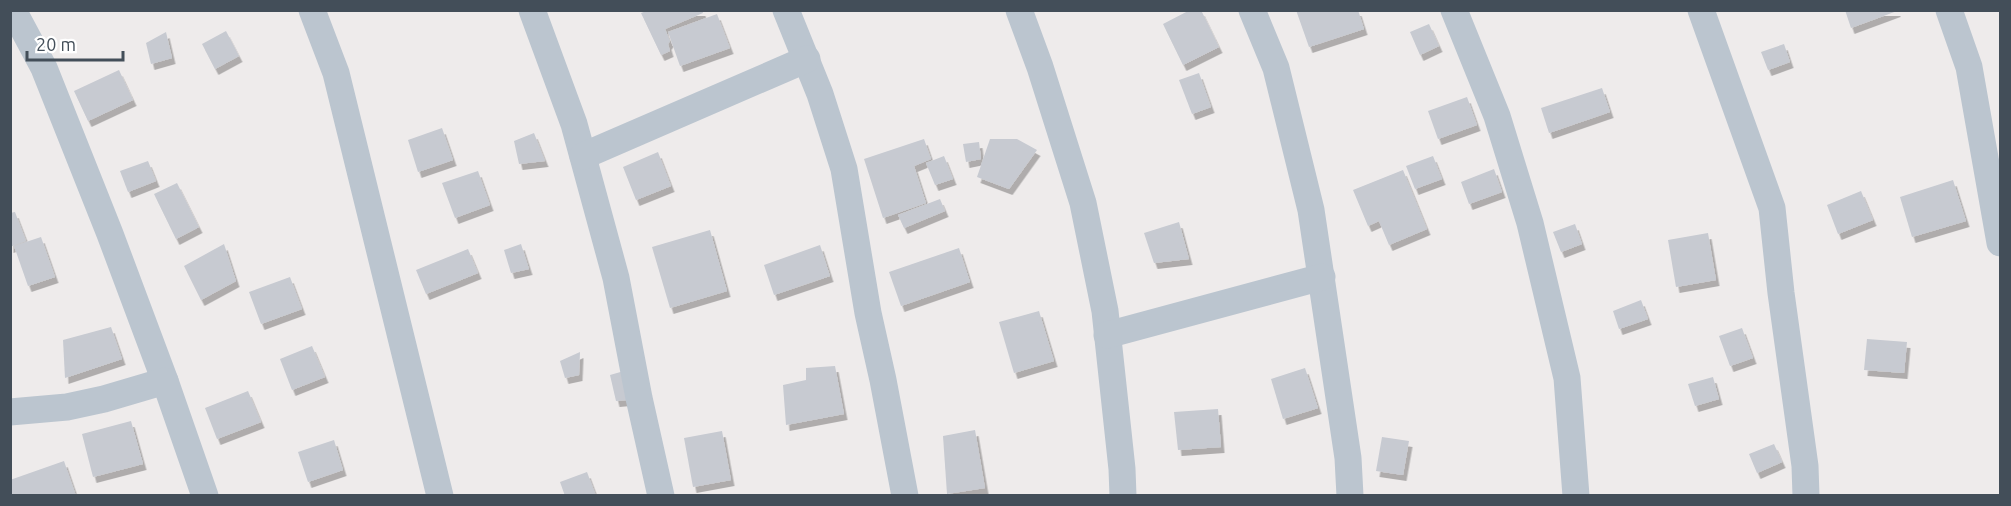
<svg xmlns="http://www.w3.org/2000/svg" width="2011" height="506" viewBox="0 0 2011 506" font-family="Ubuntu,sans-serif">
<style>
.building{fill:#c7cad1;filter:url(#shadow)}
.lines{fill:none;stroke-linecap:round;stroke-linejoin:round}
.minor{stroke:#bbc5cf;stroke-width:27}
</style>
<defs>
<filter id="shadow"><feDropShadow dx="3.5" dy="6" stdDeviation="0" flood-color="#0004"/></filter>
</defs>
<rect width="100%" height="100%" fill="#eeebeb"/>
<g class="building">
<path d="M649,10H702L703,13L665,29L670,41L668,44L670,51L661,55L641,13Z"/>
<path d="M1190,10H1201L1219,47L1183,65L1163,24Z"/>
<path d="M1296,10H1358L1364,29L1309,47Z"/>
<path d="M1845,10H1897V11L1851,28Z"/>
<path d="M717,14L730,48L680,66L668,32Z"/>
<path d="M1429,24L1439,46L1420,55L1410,32Z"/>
<path d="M226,31L239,56L215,69L202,44Z"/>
<path d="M166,32L172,58L151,64L146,43Z"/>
<path d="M1784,44L1790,62L1768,70L1761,52Z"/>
<path d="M119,70L133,100L88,121L74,91Z"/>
<path d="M1199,73L1211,107L1192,114L1179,80Z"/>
<path d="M1602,88L1610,112L1549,133L1541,108Z"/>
<path d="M1467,97L1477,125L1438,139L1428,111Z"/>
<path d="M442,128L453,160L418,172L408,140Z"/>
<path d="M534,133L545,161L519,164L514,141Z"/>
<path d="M924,139L931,159L914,166L926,203L883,218L864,159Z"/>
<path d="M990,139H1017L1037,150L1009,189L977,177Z"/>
<path d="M979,142L981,159L966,162L963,144Z"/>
<path d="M658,152L671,186L636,200L623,167Z"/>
<path d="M944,156L953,179L935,185L926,163Z"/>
<path d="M1433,156L1442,179L1415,189L1406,166Z"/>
<path d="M148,161L156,181L128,192L120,171Z"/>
<path d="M1494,169L1502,192L1469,204L1461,182Z"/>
<path d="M1403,170L1427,229L1389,245L1379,221L1368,226L1353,190Z"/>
<path d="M478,171L490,205L455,218L442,183Z"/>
<path d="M1953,180L1966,221L1912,237L1900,197Z"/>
<path d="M177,183L199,227L176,239L154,194Z"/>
<path d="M1861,191L1873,220L1838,234L1827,205Z"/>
<path d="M940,199L945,211L904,228L898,215Z"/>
<path d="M15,212L26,241L10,247V213Z"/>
<path d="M1179,222L1189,259L1154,263L1144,233Z"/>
<path d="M1575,224L1582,244L1561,252L1553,232Z"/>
<path d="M710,230L727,291L670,308L652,247Z"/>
<path d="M1708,233L1716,280L1676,287L1668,240Z"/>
<path d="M41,237L55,277L28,286L14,246Z"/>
<path d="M224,244L236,281L201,300L184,266Z"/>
<path d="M521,244L529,269L511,273L504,250Z"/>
<path d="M820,245L830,276L774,295L764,265Z"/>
<path d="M959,248L970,282L901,306L889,272Z"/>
<path d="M468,249L478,273L426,294L416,270Z"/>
<path d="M290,277L302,309L261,324L249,292Z"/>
<path d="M1641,300L1648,319L1619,329L1613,311Z"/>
<path d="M1039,311L1054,361L1014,373L999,322Z"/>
<path d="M111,327L122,359L65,378L63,340Z"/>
<path d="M1742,328L1753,358L1730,366L1719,336Z"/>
<path d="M1867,339L1907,342L1904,373L1864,370Z"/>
<path d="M312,346L325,377L292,390L280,359Z"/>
<path d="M580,352L579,375L565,378L560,361Z"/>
<path d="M835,366L844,414L786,425L783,385L806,380V368Z"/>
<path d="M1305,368L1318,408L1283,419L1271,379Z"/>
<path d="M624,371L627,400L616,401L610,375Z"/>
<path d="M1713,377L1719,399L1695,406L1688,384Z"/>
<path d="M248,391L261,422L217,439L205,408Z"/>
<path d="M1218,409L1221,447L1178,450L1174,412Z"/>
<path d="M131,421L143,464L93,477L82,434Z"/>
<path d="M975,430L985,488L947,494L943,436Z"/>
<path d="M722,431L731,480L693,487L684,438Z"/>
<path d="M1382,437L1409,441L1403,475L1376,471Z"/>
<path d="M334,440L343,470L308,482L298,452Z"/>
<path d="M1774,444L1782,462L1757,473L1749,454Z"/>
<path d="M64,461L76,496H10V480Z"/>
<path d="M587,472L596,496H565L560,482Z"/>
</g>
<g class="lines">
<g class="minor">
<path d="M13,10L44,68L110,234L165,381"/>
<path d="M312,10L336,73L440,496"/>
<path d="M532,10L574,124L616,278L639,398L661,496"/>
<path d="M786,10L820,94L844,169L868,313L883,380L905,496"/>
<path d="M1019,10L1040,67L1083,203L1105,311L1122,469L1123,496"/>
<path d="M1252,10L1276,68L1311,210L1348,458L1350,496"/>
<path d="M1454,10L1497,116L1530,223L1567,378L1576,496"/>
<path d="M1701,10L1772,208L1781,293L1805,466L1806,496"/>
<path d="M1949,10L1969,67L2000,243"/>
<path d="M583,156L807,59"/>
<path d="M1107,335L1322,277"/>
<path d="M10,412L67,407L104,399L165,381L205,496"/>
</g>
</g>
<rect width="2011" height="506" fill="none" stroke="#434e59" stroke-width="24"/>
<path d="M27 51v9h96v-9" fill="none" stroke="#434e59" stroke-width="3"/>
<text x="36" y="51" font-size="18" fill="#434e59" stroke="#ffffff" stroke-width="4.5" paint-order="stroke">20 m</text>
</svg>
